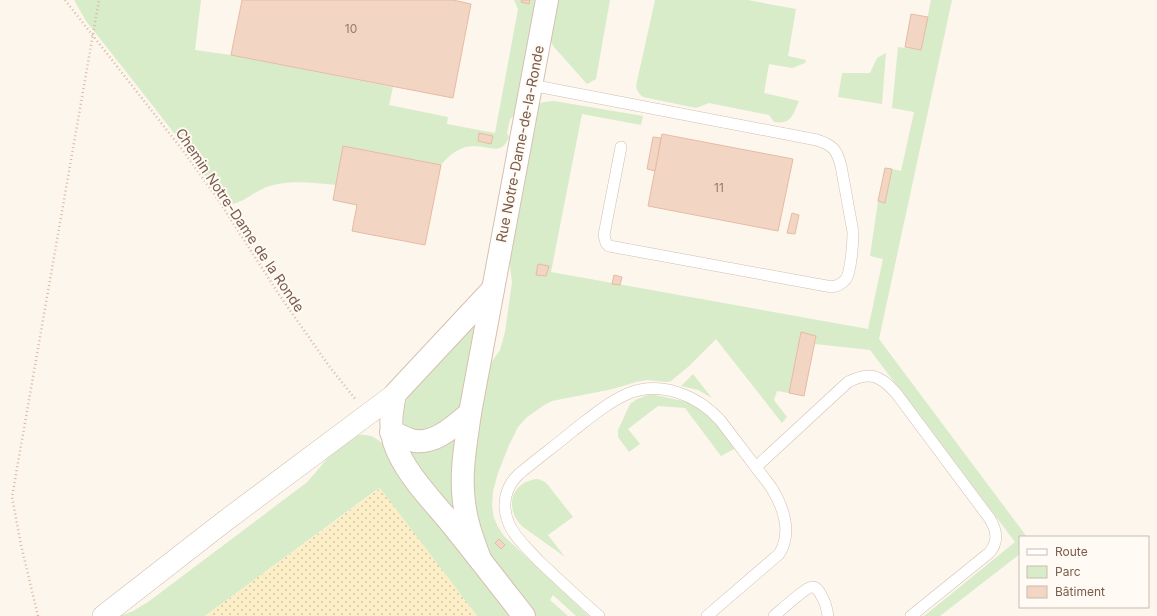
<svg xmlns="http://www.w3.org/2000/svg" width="1157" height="616" viewBox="0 0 1157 616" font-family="Inter,sans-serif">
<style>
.green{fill:#d8ecc9}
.sand{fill:url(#sand-dots)}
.building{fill:#f3d5c3;stroke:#e6bba3}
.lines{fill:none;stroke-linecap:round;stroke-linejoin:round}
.lane-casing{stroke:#d1beb0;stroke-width:12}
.street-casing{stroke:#d1beb0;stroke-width:22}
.secondary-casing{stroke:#d6c0b0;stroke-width:24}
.path{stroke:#d9b8a5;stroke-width:2.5;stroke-dasharray:1 3;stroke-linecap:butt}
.lane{stroke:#fff;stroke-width:11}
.street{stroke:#fff;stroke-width:21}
.secondary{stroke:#fff;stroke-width:22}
.labels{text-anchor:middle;stroke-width:4;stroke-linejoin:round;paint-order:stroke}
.number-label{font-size:12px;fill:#987a6a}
.street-label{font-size:14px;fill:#7a5c4d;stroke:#fffaf3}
</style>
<defs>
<pattern id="sand-dots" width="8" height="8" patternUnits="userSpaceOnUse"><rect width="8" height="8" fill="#fcefc7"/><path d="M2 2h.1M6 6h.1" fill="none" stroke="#d1c5a4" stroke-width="1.8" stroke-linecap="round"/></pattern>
</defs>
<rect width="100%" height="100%" fill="#fdf6ec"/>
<g class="green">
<path d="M74,0H201L195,50L231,55L393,87L389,105L448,117L447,124L495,133L518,9L514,0H528L529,3L530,0H537L516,114L510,119L507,133L509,137C502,156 489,146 474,146C460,146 449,155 441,165L343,146L336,185C311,183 288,179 264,188C253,193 245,201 233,204C214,195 198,163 184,146C152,104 119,63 86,21Z"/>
<path d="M556,0H610L596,79L587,84L554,47L550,40Z"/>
<path d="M655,0H748L796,9L788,56L806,60L805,63L792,68L769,64L764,93L799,101C793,114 792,125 774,122L769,115L709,103L696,108L643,97C639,94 637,91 636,86Z"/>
<path d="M931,0H952L879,339L1027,537H1020V554L940,616H924L1015,542L870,350L815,344L816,336L801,333L789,393L777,391L774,400L787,417L782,423L716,339L688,367L671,381L667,382L647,380L636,382L613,389L552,401L544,405L526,418L518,427L509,445L498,473L493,491L492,506L494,518L498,527L504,536L589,616H576L553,595L550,600L568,616H534L487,551L468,490L488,367L500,350L505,332L512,282L509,259L538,104L544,102L554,101L643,116L641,125L582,114L551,272L868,329L883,259L870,256L878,201L885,202L892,169L901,171L914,112L892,108L898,47L921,50Z"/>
<path d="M886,53L882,104L838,97L842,73H870L877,58Z"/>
<path d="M476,322L463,400L455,414L431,430L415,431L406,426L403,422L405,405L409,394Z"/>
<path d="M693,374L712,398L698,390L681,386Z"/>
<path d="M648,395H655L692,403L713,419L734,448V449L721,456L685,408L658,406L628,429L640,444L629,452L618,437V430L630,404L637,399Z"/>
<path d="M358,435C372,434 379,439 387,449L509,616H477L379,488L205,616H120L133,611L148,602L306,483C321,469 337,440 358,435Z"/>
<path d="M457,436L460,515L432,493L411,453Z"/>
<path d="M538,479L545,482L548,485L573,517L548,535L565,557L523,527C504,510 510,481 538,479Z"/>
</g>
<path class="sand" d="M380,488L477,616H205Z"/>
<g class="building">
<path d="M242,0H453L471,4L453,98L231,55Z"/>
<path d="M522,0H530L529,4L521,2Z"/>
<path d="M911,14L928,17L921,50L905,47Z"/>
<path d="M479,133L493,136L491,144L478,141Z"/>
<path d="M662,134L793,159L778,231L648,206Z"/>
<path d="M653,137L661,138L655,171L647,169Z"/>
<path d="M343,146L441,165L425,245L352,231L357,205L333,200Z"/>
<path d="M885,168L892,169L885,203L878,201Z"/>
<path d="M792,213L799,215L795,234L787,233Z"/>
<path d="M538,264L549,266L546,276L536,275Z"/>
<path d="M614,275L622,277L620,285L612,284Z"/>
<path d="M801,332L816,336L804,396L789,393Z"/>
<path d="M499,539L505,545L501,549L495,543Z"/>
</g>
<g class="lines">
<g class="lane-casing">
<g id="lane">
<path d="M531,85L817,140C833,145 837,150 841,166L853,232C853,241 851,272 846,279C842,284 837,286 832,287L609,246L606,243L604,235L621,147"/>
<path d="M756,467L848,382C870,371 880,375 896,393L990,519C997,531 999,542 989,553L911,616"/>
<path d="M599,616C578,598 558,579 538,560C528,549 515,538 509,524C501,506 505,487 519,474C537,459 556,445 574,430C591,417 607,403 627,394C660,380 697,395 720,420L771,487C783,506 793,533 779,554L707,616"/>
<path d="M774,616C780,611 806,587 812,587C817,587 819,591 821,595C825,601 827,609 828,616"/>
</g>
</g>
<g class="street-casing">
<path id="street" d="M103,616L225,521L395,394"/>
</g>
<g class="secondary-casing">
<g id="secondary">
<path d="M493,289L395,394C392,410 389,425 394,442C404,472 430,498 450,522C475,553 499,584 524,616"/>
<path d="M391,432C399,434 407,440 415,441C436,444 455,425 470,413"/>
<path d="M480,559C473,540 466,522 464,502C460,472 466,443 470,413L547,0"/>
</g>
</g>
<g class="path">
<path d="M65,0L184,152L217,198L280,296L329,366L356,400"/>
<path d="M38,616L21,545L12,497L99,0"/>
</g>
<use href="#lane" class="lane"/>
<use href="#street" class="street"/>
<use href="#secondary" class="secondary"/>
</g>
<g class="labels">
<g class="number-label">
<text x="351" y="33">10</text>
<text x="719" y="192">11</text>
</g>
<g class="street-label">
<text transform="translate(520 144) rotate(-79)" y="5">Rue Notre-Dame-de-la-Ronde</text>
<text transform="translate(240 220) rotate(56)" y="5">Chemin Notre-Dame de la Ronde</text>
</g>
</g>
<rect x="1019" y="536" width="130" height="72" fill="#fffaf3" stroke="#cabbb1"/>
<rect x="1027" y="549" width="20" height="6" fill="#ffffff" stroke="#cabbb1"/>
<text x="1055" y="556" font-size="12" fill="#7a5c4d">Route</text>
<rect x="1027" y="566" width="20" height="12" fill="#d8ecc9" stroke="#cabbb1"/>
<text x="1055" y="576" font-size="12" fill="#7a5c4d">Parc</text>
<rect x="1027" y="586" width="20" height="12" fill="#f3d5c3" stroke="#cabbb1"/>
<text x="1055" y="596" font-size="12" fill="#7a5c4d">Bâtiment</text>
</svg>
